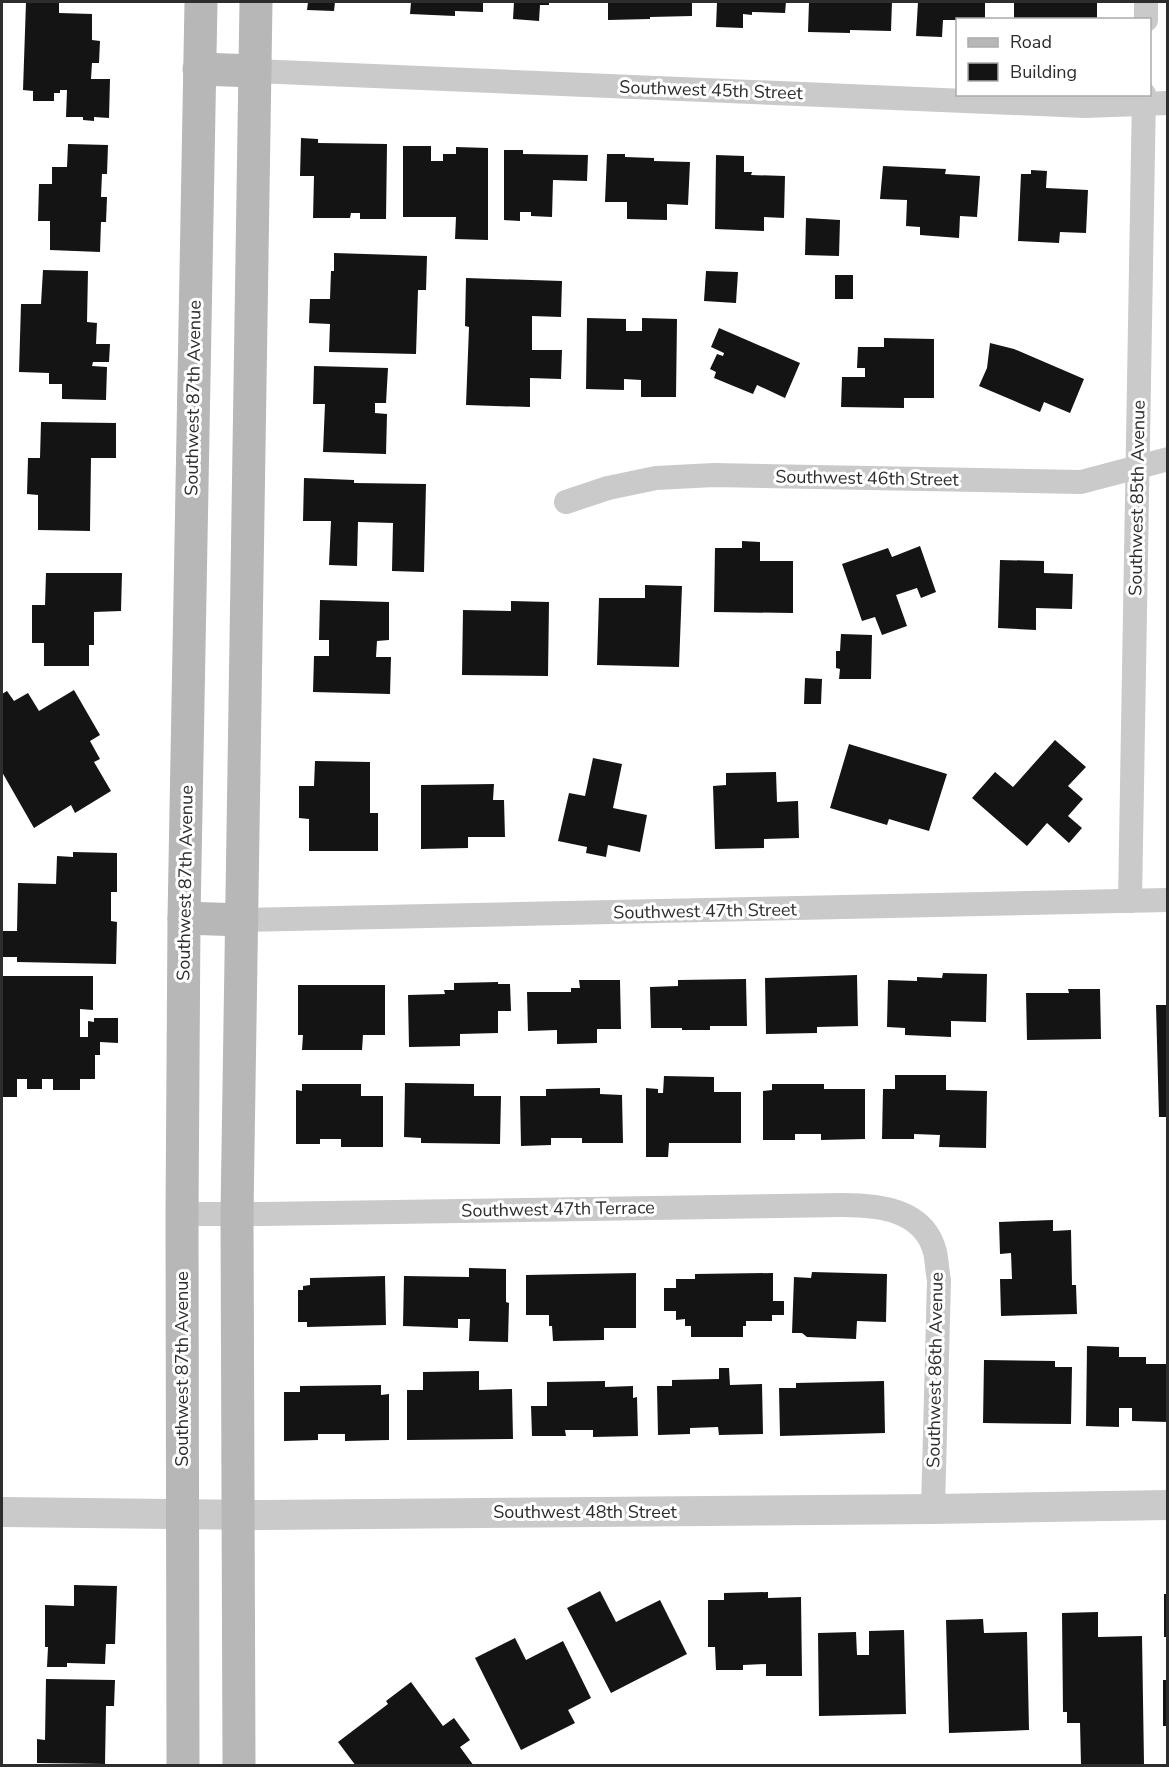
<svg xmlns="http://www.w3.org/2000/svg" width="1169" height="1767" viewBox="0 0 1169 1767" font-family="'Nunito Sans',sans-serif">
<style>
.building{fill:#141414}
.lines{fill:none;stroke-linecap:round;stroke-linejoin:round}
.minor{stroke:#cacaca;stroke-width:24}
.tertiary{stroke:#cacaca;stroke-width:30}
.secondary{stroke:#b7b7b7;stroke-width:33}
.labels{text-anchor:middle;stroke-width:6;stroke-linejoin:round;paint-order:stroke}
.street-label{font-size:18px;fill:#2d2d2d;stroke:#fff}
</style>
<rect width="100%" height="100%" fill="#fff"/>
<g class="building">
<path d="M26,2H59V13L92,14V40L100,41L99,63H92L91,79H110L109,118L94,117V121L83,120V117H66L67,90H60V93H54V101H33V91L23,90Z"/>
<path d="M308,2H335L334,11L307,10Z"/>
<path d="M411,2H483V12L455,11V16L410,14Z"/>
<path d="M514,2H549V5H540L539,21L513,19Z"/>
<path d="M608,2H692V16L650,17V19L608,20Z"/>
<path d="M717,2H786L785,13L752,12V15L743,14V28L716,27Z"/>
<path d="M809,2H892L891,31L850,30V33L808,32Z"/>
<path d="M918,2H985V20H943L942,37L916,36Z"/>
<rect x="1014" y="2" width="83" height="18"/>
<path d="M301,138L318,139V143L387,144L386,219H360V213H351L350,218H313L314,176H300Z"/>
<path d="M68,144L108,145L107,174H102L101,197H107L106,222H101L100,252L50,250V221H38L39,184H52V167H67Z"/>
<path d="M403,146H431V161H443V154H456V147L488,148V240L455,239L456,217H403Z"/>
<path d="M504,150H523V154L588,155L587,181L553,180L552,217L531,216V212H520V221L504,220Z"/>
<path d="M607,154H625V157L654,158V161L690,162L688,205L667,204V220L627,219V202H605Z"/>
<path d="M716,155L744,156V172H752L751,175L785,176L784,218L764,217V231L715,229Z"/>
<path d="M883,166L946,169L945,174L980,176L977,217L960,216L959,238L920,235V227L906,226L907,200L880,199Z"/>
<path d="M1031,170L1047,171L1046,188L1088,190L1086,233L1060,232L1059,243L1018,241L1021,174H1031Z"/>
<path d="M806,218L840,220L839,256L805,255Z"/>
<path d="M334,253L427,256L426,290H418L416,354L329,352L330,324L309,323L310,299H330L331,271H334Z"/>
<path d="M43,270L88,271L87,322L97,323L96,344H110L109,362H93L92,366L107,367L106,400L62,399V384H49V373L19,372L21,304H41Z"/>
<path d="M706,271L738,272L736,303L704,301Z"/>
<rect x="835" y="275" width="18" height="24"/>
<path d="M466,278L562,281L561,317L532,316V350H562L561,379L530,378V407L466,405L469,327L465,326Z"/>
<path d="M587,318L626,319V331H642V318L677,319L676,397H641V380L624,379V390L586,389Z"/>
<path d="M719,328L800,363L785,398L757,385L753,394L714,378L716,372L710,369L717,354L723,356L724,353L711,347Z"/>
<path d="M884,338L934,339V398H904V408L841,407L842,377H865V368H857L858,347H884Z"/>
<path d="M990,343L1014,349L1084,379L1070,413L1044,402L1040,412L979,386L987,368Z"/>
<path d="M314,366L388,368L386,403H375V413L387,414L386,454L323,452L325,404H313Z"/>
<path d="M41,422L116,423V458H91L90,531L38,530V495L27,494L28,458H40Z"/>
<path d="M304,478L354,480V483L426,484L424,572L392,571L393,523L358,522L357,566L329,565L331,521H303Z"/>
<path d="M742,541L760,542V561H793V613L714,612L715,548H742Z"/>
<path d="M920,546L936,592L921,598L917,588L896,595L907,626L882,635L875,617L862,621L842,564L888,548L892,557Z"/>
<path d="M1000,560L1044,561V573L1073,574L1072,609L1036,608V630L998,628Z"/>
<path d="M46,573H122L121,611L94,612V645H89V666H44V643H32V605H45Z"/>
<path d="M645,585L682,586L679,667L597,665L599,598H645Z"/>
<path d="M320,600L389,602V640L377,641L376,657H391L390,694L313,692L314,656H329V640H319Z"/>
<path d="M511,601L549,602L548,676L462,675L463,610L511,611Z"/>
<path d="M841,634L872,635L871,679H839L840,669L836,668V651H840Z"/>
<path d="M805,678L822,679L821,704H804Z"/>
<path d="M74,690L100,735L90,741L100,759L94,762L111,791L75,813L71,805L34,828L2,772V694L7,691L14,701L28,693L39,711Z"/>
<path d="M1055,740L1086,767L1068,786L1083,799L1068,816L1082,828L1069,843L1047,823L1027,846L972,798L995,772L1013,787Z"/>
<path d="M849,744L947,774L929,831L889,819L887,825L830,808Z"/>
<path d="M593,758L622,764L613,808L647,815L640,852L608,845L606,857L586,853L587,847L558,841L569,793L585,796Z"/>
<path d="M315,761L370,762V813H378V851H309V819L299,818V786H314Z"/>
<path d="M776,772L777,802L798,801L799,838L764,839V848L715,849L713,786L726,785V773Z"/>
<path d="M494,784L493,800H504L505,837H468V848L421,849V785Z"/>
<path d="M73,852L117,853V892H111V921L117,922L116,964L17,962V957H2V931H17L18,883L56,884L57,856L73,857Z"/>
<path d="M943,973L987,974L986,1022L951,1021V1037L905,1035V1028L887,1027L888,980L917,981V977L942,978Z"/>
<path d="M857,975L858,1026L817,1027V1033L766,1034L765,978Z"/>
<path d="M2,976H93V1010L80,1009V1037H88V1021L94,1022V1018H118V1043L100,1042V1055H95V1079H80V1090H53V1079H42V1089H27V1079H17V1097H2Z"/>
<path d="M746,979L747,1026H710V1030H682V1028H651L650,987L678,986V980Z"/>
<path d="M579,980H620L621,1029H597V1043L557,1044V1030L528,1031L527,992H571V988H580Z"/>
<path d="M498,982V984H510L511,1011H498V1033L460,1034V1046L409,1047L408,995L445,994L444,990H454V983Z"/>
<path d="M298,985H385V1035H363L362,1050H302L303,1035H298Z"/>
<path d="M1068,989H1100L1101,1039L1027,1040L1026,993H1069Z"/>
<path d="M1156,1005H1168V1117H1159Z"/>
<path d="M895,1075H946V1090L987,1091L986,1148L939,1147L940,1135L914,1134V1139H882L883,1089H895Z"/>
<path d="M664,1076L714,1077V1092H741V1143H669L668,1157H646V1088L658,1089V1093H663Z"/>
<path d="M405,1083L474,1084V1096H501L500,1144L421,1143V1138L404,1137Z"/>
<path d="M302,1084H361V1096H383V1147H341V1139H320V1144H296V1090L302,1091Z"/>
<path d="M772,1084H824V1089H865V1139L821,1140V1134H795V1140H763V1091L772,1090Z"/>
<path d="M600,1088V1094L622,1095L623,1143H582V1138H551V1145L521,1146L520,1096H546V1089Z"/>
<path d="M1053,1220V1231L1071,1230L1072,1285H1076L1077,1314L1001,1316L1000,1279H1012L1011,1253L1000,1254L999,1222Z"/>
<path d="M469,1268L506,1269V1302L509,1303L508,1342L469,1341L470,1319H458V1328L403,1326L404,1276L469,1277Z"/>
<path d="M812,1272L887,1274L886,1322L857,1321L856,1339L807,1337L802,1333H792L794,1277L811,1278Z"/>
<path d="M636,1273V1328H604V1340L553,1341L552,1326H549V1315H526V1275Z"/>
<path d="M773,1273V1301H784V1315H772V1321H746V1326H743V1337H691V1326H685V1319L676,1320V1311H664V1288H676V1279H695V1274Z"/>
<path d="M385,1276L386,1325L307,1327V1322H298V1290H303V1286L310,1285V1278Z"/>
<path d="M1087,1346L1119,1347V1357H1146V1364H1168V1422L1132,1421V1408H1119V1427L1086,1426Z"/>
<path d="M984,1360L1055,1361V1367H1072L1071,1424L983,1423Z"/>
<path d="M719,1368H729L730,1385L762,1384L763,1434L719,1435L718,1427L690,1428V1434L658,1435L657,1386H672V1380L719,1379Z"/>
<path d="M479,1371V1390L512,1389L513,1439L407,1440V1390H423V1372Z"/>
<path d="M605,1381V1387L633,1386V1398L637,1397L638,1436L593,1437V1430H565L566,1436H532L531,1406H547V1382Z"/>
<path d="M884,1381L885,1433L780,1436L779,1388H796V1383Z"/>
<path d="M381,1385V1395L389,1394V1440L345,1441V1434H318V1440L284,1441V1392H300V1386Z"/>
<path d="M74,1585L117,1586L115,1644H106L105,1664L67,1663V1667H47L48,1647H45V1605L74,1606Z"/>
<path d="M600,1591L616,1622L660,1600L687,1654L611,1693L567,1608Z"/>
<path d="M768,1592V1598L801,1597L802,1676H766V1664L743,1665V1670H716L715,1647H708V1600H724V1593Z"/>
<rect x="1164" y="1594" width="4" height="43"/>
<path d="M1098,1612V1637L1142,1636L1144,1764L1081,1765L1080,1723H1067V1712H1063L1062,1613Z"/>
<path d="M983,1619L984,1633L1027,1632L1029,1730L949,1733L946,1620Z"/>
<path d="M904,1630L906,1714L819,1716L818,1633L856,1632L857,1655H869V1631Z"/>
<path d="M515,1638L526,1660L563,1641L591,1698L568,1710L575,1723L521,1750L475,1658Z"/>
<path d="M46,1679L115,1680L114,1706H106L105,1764L37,1763V1739L45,1740Z"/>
<rect x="1163" y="1680" width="5" height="46"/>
<path d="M411,1682L443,1726L454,1718L470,1740L460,1747L474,1766H356L338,1742L388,1704L386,1701Z"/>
</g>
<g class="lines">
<g class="minor">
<path d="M1146,20V2"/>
<path d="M255,71L1085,106L1168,103"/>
<path d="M566,502L608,488L656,478L714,475L1081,482L1168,459"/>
<path d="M1130,901L1144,94"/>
<path d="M242,920L1168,900"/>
<path d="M182,1214H262L842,1205C878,1205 924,1209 935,1252C937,1261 937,1271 939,1280L933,1509"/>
</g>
<path class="tertiary" d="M2,1512L264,1515L933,1509L1168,1505"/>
<g class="secondary">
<path d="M199,69L255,71"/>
<path d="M184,918L242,920"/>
<path d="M183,1766L182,1214L184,918L201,2"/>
<path d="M239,1766L237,1214L256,2"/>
</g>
</g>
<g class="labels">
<g class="street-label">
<text transform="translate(711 90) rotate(2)" y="6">Southwest 45th Street</text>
<text transform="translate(193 398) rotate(-89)" y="6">Southwest 87th Avenue</text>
<text transform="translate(867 478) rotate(1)" y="6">Southwest 46th Street</text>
<text transform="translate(1137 498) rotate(-89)" y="6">Southwest 85th Avenue</text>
<text transform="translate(185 883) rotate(-89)" y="6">Southwest 87th Avenue</text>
<text transform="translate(705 911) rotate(-1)" y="6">Southwest 47th Street</text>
<text transform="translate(558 1209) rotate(-1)" y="6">Southwest 47th Terrace</text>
<text transform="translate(182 1369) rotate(-90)" y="6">Southwest 87th Avenue</text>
<text transform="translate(935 1370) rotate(-89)" y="6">Southwest 86th Avenue</text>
<text x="585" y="1518">Southwest 48th Street</text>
</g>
</g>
<rect width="1169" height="1767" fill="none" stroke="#2d2d2d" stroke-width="6"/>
<rect x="956" y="18" width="195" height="78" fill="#ffffff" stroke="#ababab" stroke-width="1.5"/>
<rect x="968" y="38" width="30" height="9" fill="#b7b7b7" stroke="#ababab" stroke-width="1.5"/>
<text x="1010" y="48" font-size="18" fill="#2d2d2d">Road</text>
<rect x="968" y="63" width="30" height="18" fill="#141414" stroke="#ababab" stroke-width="1.5"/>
<text x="1010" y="78" font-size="18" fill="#2d2d2d">Building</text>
</svg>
